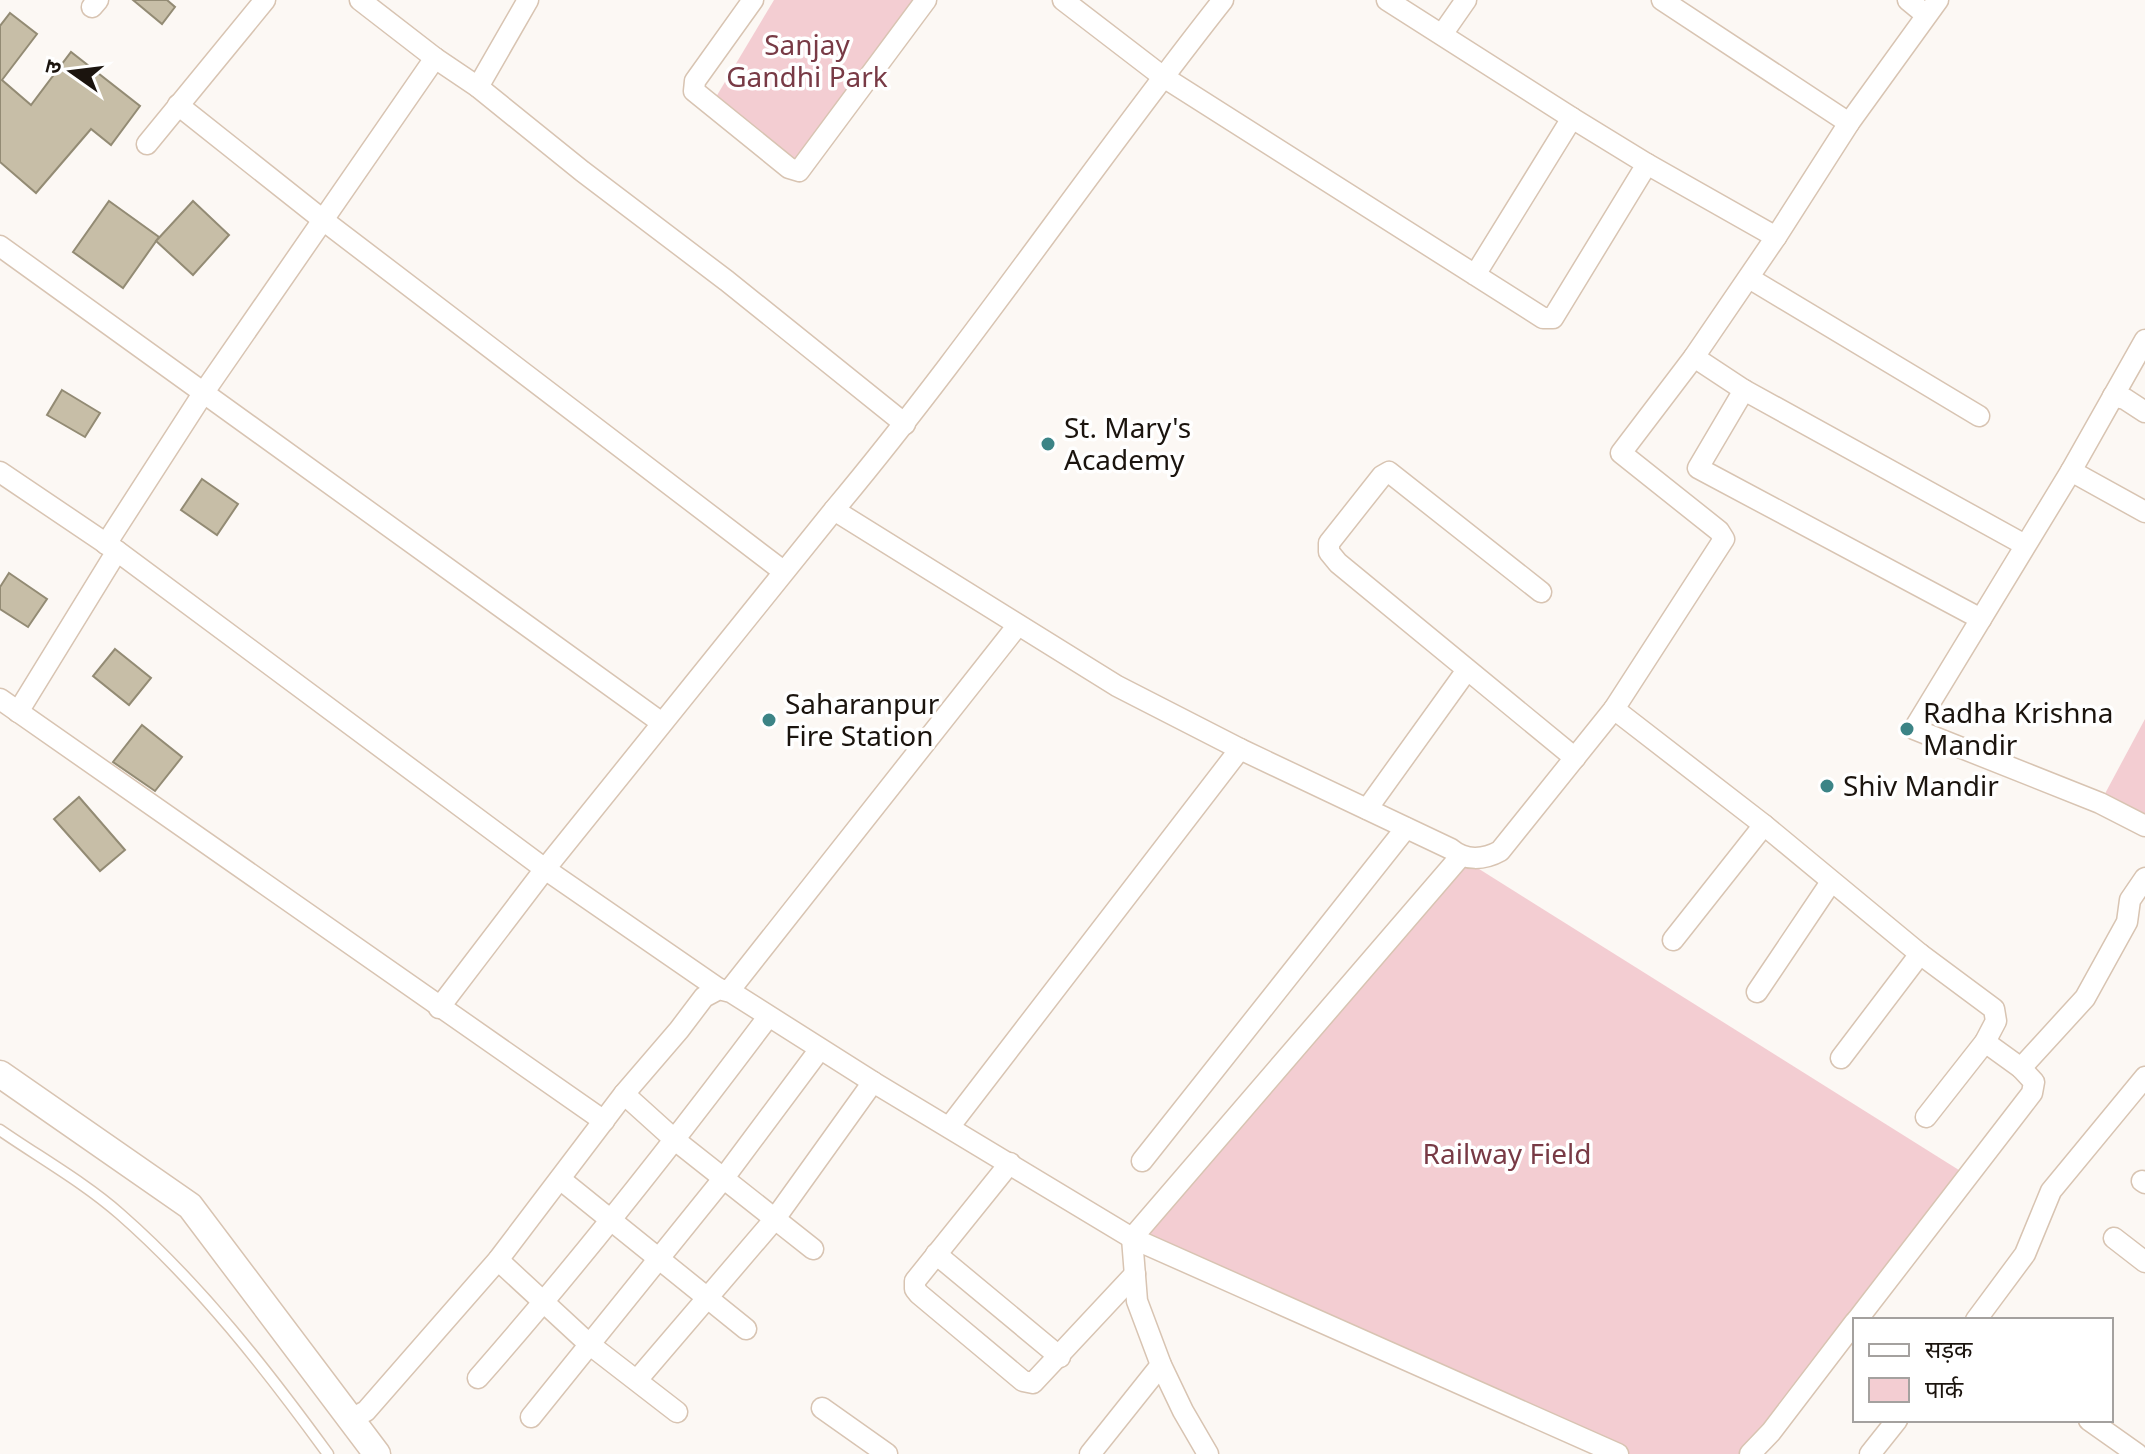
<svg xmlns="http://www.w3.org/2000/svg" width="2145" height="1454" viewBox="0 0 2145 1454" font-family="'Noto Sans','Noto Sans Devanagari',sans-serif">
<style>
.green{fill:#f3cdd2}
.building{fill:#c7bea7;stroke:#938b74;stroke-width:2}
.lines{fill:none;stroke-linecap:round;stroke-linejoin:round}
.service-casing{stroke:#d8c4b2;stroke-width:13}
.minor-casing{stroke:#d8c4b2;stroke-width:23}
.tertiary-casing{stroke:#d8c4b2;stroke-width:29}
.service{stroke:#fff;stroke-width:10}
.minor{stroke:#fff;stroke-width:20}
.tertiary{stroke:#fff;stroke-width:26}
.poi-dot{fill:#3c8486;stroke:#fff;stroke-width:3}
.labels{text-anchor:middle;stroke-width:7;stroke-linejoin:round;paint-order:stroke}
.park-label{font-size:28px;fill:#783a45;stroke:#fff}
.poi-label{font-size:28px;fill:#1b140e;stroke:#fff;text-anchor:start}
</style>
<rect width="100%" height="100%" fill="#fcf8f4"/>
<g class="green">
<path d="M774,0H935L802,165L713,102Z"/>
<path d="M2145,719V826L2100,803Z"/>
<path d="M1460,857L1970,1177L1745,1454H1623L1132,1238Z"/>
</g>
<g class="building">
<path d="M133,0H167L175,7L162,24Z"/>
<path d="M10,13L37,34L2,80L31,105L71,52L140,106L111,145L91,129L36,193L0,162V26Z"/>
<path d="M109,201L159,237L123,288L73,252Z"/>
<path d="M193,201L229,235L193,275L156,241Z"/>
<path d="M62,390L100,413L85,437L47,415Z"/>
<path d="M202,479L238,504L217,535L181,510Z"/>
<path d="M9,573L47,599L28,627L0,609V587Z"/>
<path d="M115,649L151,678L129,705L93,676Z"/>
<path d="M142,725L182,757L155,791L113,762Z"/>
<path d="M79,797L125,850L100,871L54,819Z"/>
</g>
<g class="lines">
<g class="service-casing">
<path id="service" d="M0,1130C39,1157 85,1183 120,1214C200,1284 266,1369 328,1454"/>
</g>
<g class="minor-casing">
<g id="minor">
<path d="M360,0L435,58L478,87"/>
<path d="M528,0L478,87L582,171L727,281L905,424"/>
<path d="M753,0L695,81L694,91L789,168L799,171L926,0"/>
<path d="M1063,0L1162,76L1543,318H1553L1647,164L1572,118L1475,275"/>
<path d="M1387,0L1572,118"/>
<path d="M1662,0L1849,123"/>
<path d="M1908,0L1925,14"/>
<path d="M92,7L98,0"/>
<path d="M1443,33L1466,0"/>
<path d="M178,105L323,220L783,571"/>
<path d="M147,144L265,0"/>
<path d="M1647,164L1776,237L1849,123L1938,0"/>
<path d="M0,246L662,723"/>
<path d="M1749,278L1979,416"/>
<path d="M2145,340L2071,471L2145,512"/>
<path d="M1694,357L1744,390L2025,545"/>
<path d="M1744,390L1698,468L1981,619"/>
<path d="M2113,396L2125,399L2145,412"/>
<path d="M2071,471L1914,729L2100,803L2145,826"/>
<path d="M0,472L117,551L545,869L439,1008"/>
<path d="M834,510C971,346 1090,168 1223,0"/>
<path d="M106,544L204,392L435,58"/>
<path d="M1541,592L1389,472L1382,476L1329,543V552L1338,563L1575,758"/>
<path d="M0,699L604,1121"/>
<path d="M1614,709L1724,539L1719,531L1621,453L1694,357L1776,237"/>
<path d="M18,712L117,551"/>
<path d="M1367,809L1467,670"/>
<path d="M1673,940L1764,825"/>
<path d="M719,989L545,869L834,510L1117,686L1240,749L1451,849C1465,861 1484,860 1500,851L1614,709L1764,825L1920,954L1994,1009L1996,1021L1985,1042L1926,1117"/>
<path d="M729,991L1018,625"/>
<path d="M1757,992L1831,882"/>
<path d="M1841,1058L1920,954"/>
<path d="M2021,1068L2085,998L2127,922L2130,900L2145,878"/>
<path d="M624,1094L675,1140L813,1249"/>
<path d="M950,1126L1240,749"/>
<path d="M1142,1161L1406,828"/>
<path d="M1010,1163L915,1281V1289L919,1294L1023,1381L1033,1383L1135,1274"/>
<path d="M560,1179L746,1329"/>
<path d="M2142,1181L2145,1183"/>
<path d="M2114,1238L2145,1262"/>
<path d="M936,1254L1060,1357"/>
<path d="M498,1260L589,1344L677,1412"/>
<path d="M1857,1320L2032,1093L2034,1082L2021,1068L1985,1042"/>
<path d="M1976,1320L2025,1254L2051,1191L2145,1077"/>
<path d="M478,1378C580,1262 675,1141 768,1017"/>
<path d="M637,1380L774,1220L873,1082"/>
<path d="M822,1408L887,1454"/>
<path d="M531,1417L723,1179L820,1049"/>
<path d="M351,1419L366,1411L498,1260L624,1094L679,1030L704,997L719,989L731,992L873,1082L1132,1238L1618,1454"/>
<path d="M2089,1420L2137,1454"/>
<path d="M1090,1454L1161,1365"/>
<path d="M1208,1454L1183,1411L1161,1365L1137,1301L1132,1238L1460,857"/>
<path d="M1750,1454L1771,1432L1855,1322"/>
<path d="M1870,1454L1897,1420"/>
</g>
</g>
<g class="tertiary-casing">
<path id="tertiary" d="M0,1074L190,1206L377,1454"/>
</g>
<use href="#service" class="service"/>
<use href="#minor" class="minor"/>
<use href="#tertiary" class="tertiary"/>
</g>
<g class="poi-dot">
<circle cx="1048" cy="444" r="8"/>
<circle cx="769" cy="720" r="8"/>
<circle cx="1907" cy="729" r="8"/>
<circle cx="1827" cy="786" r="8"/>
</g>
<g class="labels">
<g class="park-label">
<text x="807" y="55">Sanjay<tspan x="807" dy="32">Gandhi Park</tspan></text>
<text x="1507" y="1164">Railway Field</text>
</g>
<g class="poi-label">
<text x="1064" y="438">St. Mary's<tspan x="1064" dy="32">Academy</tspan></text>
<text x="785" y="714">Saharanpur<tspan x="785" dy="32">Fire Station</tspan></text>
<text x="1923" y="723">Radha Krishna<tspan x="1923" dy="32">Mandir</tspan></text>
<text x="1843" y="796">Shiv Mandir</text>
</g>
</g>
<rect x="1853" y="1318" width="260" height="104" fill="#ffffff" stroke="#a4a19f" stroke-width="2"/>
<rect x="1869" y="1344" width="40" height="12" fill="#ffffff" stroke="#a4a19f" stroke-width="2"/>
<text x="1925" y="1358" font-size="24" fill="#1b140e">सड़क</text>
<rect x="1869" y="1378" width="40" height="24" fill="#f3cdd2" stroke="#a4a19f" stroke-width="2"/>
<text x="1925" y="1398" font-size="24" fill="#1b140e">पार्क</text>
<g transform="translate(72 72) rotate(284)" stroke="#ffffff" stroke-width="6" paint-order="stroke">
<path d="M0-6L14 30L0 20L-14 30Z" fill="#1b140e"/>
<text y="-12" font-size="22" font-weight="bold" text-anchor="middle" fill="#1b140e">उ</text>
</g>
</svg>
